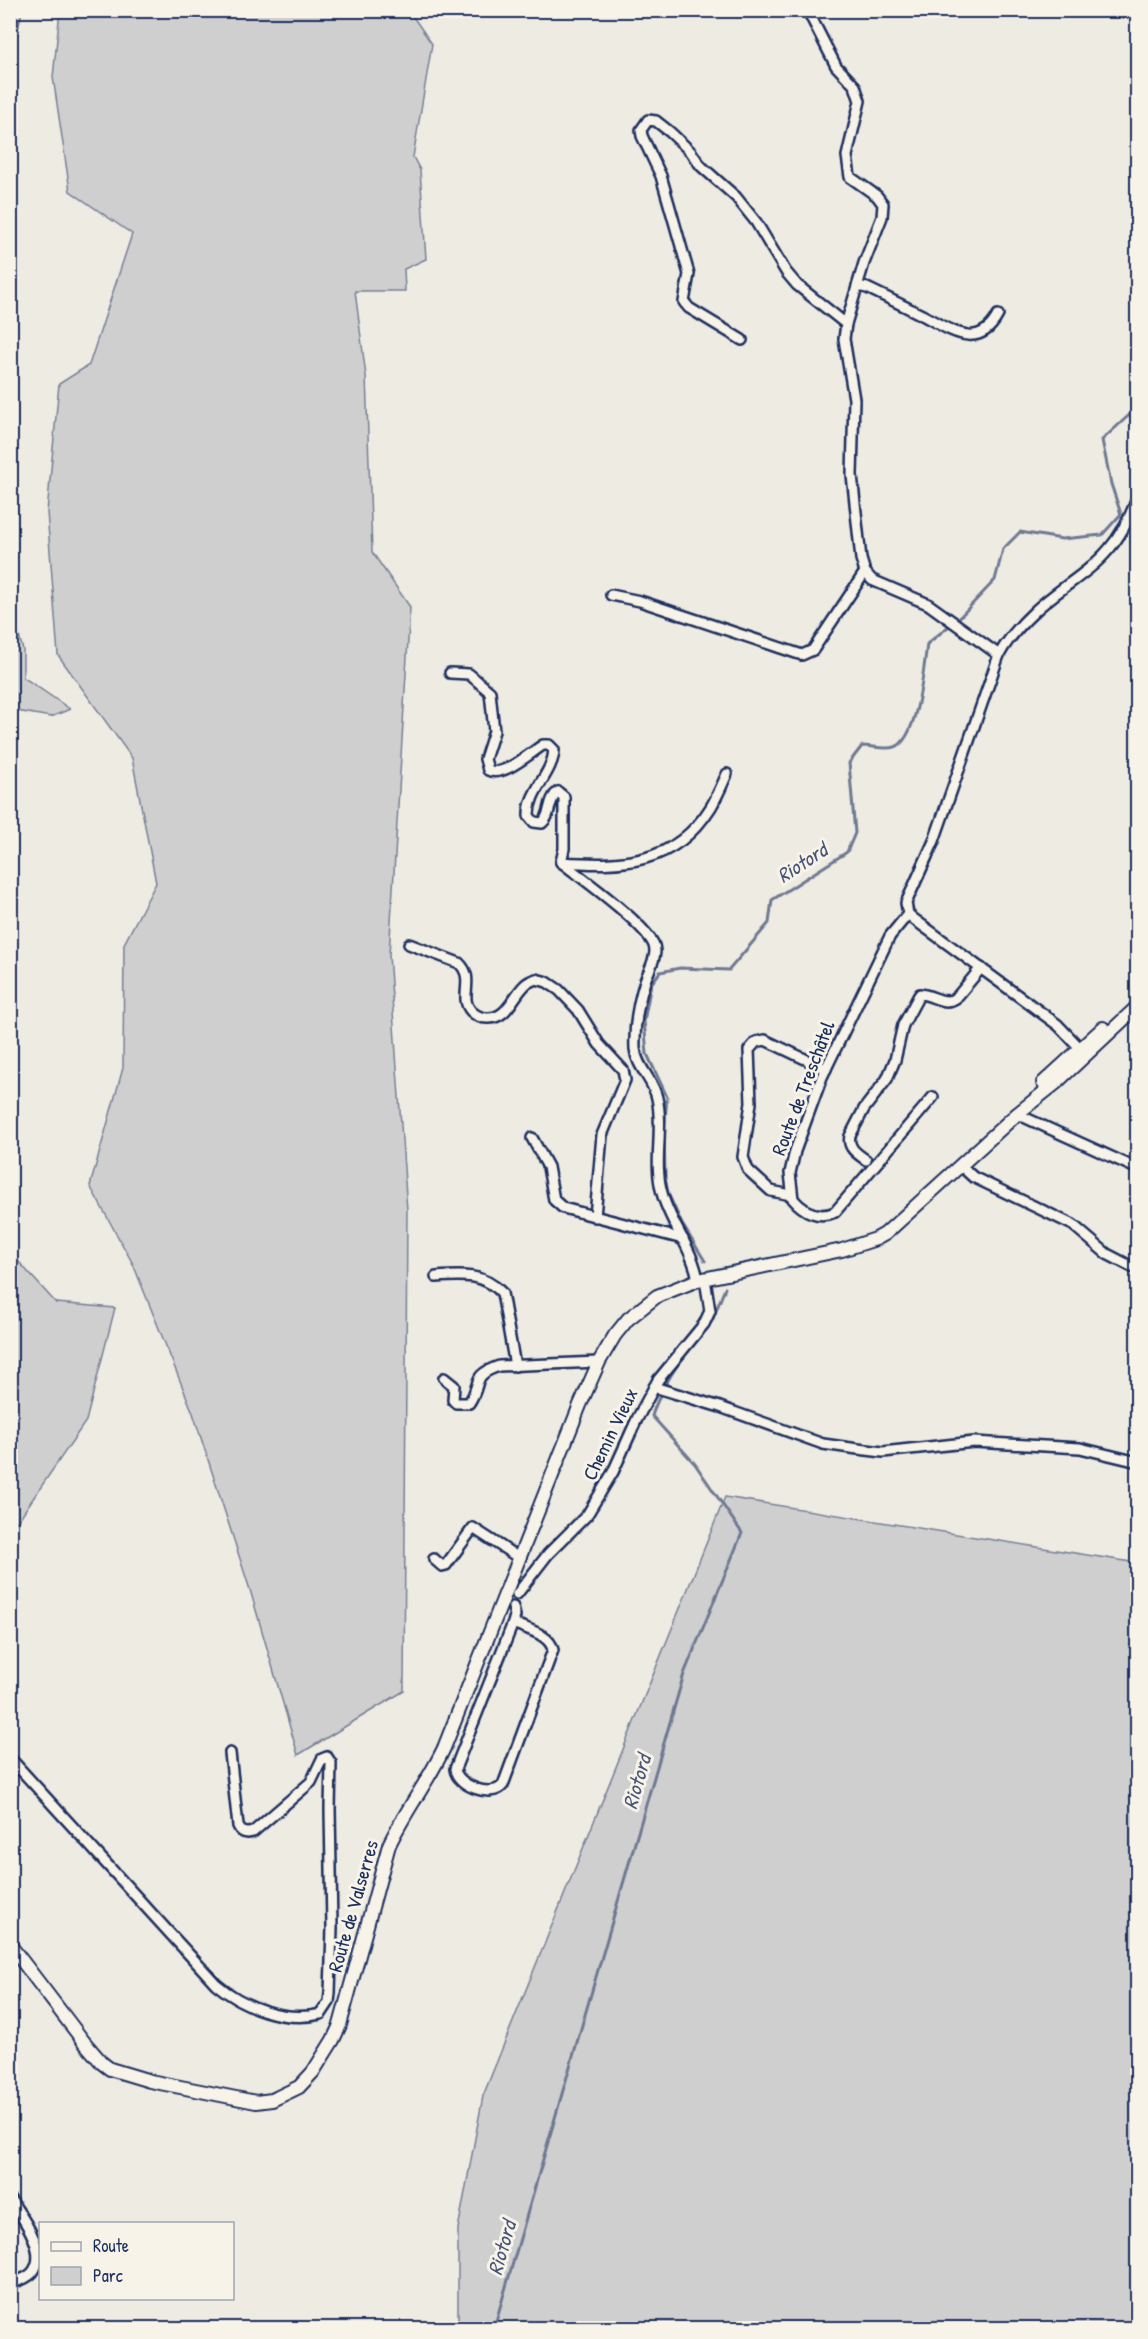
<svg xmlns="http://www.w3.org/2000/svg" width="1148" height="2339" viewBox="0 0 1148 2339" font-family="'Patrick Hand',sans-serif">
<style>
.green{fill:#cfcfcf;stroke:#757f96;stroke-width:1.5}
.lines{fill:none;stroke-linecap:round;stroke-linejoin:round}
.stream{stroke:#6e7992;stroke-width:3}
.minor-casing{stroke:#1b2f5e;stroke-width:14}
.tertiary-casing{stroke:#1b2f5e;stroke-width:16}
.minor{stroke:#f7f3e8;stroke-width:9}
.tertiary{stroke:#f7f3e8;stroke-width:12}
.labels{text-anchor:middle;stroke-width:6;stroke-linejoin:round;paint-order:stroke}
.street-label{font-size:20px;fill:#1b2f5e;stroke:#f7f3e8}
.water-label{font-size:21px;font-style:italic;fill:#455478;stroke:#f7f3e8}
</style>
<rect width="100%" height="100%" fill="#eeebe2"/>
<filter id="ink" filterUnits="userSpaceOnUse"><feTurbulence type="fractalNoise" baseFrequency=".0167" numOctaves="2"/><feDisplacementMap in="SourceGraphic" scale="12" xChannelSelector="R" yChannelSelector="G"/><feConvolveMatrix kernelMatrix="1 2 1 2 8 2 1 2 1" color-interpolation-filters="sRGB"/></filter>
<g filter="url(#ink)">
<g class="green">
<path d="M11,10L22,11L11,61L10,11Z"/>
<path d="M60,11H409L432,44L413,157L420,170L426,259L404,269L405,291H355L366,376L372,552L410,607L389,955L407,1210L404,1691L298,1755L251,1593L193,1413L133,1264L90,1186L123,1068L124,944L156,883L132,758L58,655L47,512L59,384L89,365L132,234L70,191L53,77Z"/>
<path d="M11,607L23,650V677L70,709L51,717L11,710Z"/>
<path d="M10,1252L56,1303L115,1308L86,1421L17,1522H11Z"/>
<path d="M725,1497L1137,1563V2328H458V2229L483,2096Z"/>
</g>
<g class="lines">
<g class="stream">
<path d="M705,1261L682,1224L668,1193L665,1177L664,1132L667,1097L647,1054L644,1021L651,984L660,972L680,968L729,970L769,923L772,900L847,852L855,833L849,763L862,746C871,746 886,750 895,747C918,739 924,666 927,644L959,618L995,580L1003,549L1020,532L1062,539L1102,535L1121,514L1111,484L1102,440L1138,407"/>
<path d="M707,1327L712,1321L725,1288"/>
<path d="M494,2328L684,1674L742,1533L695,1464L652,1416C661,1386 678,1364 697,1339"/>
</g>
<g class="minor-casing">
<g id="minor">
<path d="M810,10V15L836,66L855,86L860,101L847,156L850,177L877,196L883,204L882,217L864,263L846,324L844,339L854,399L852,475L861,559L865,572L872,580L928,604L999,655"/>
<path d="M857,286L867,288C886,297 904,306 922,315C948,328 978,353 998,315"/>
<path d="M742,340L689,308L684,302L689,274L661,176L642,136L641,130L648,120L656,121L670,132L691,152L701,166L736,197L756,222L786,272L797,285L846,324"/>
<path d="M611,595L640,601L802,655L813,650L865,572"/>
<path d="M450,673L469,674L490,692L494,731L485,759L488,770C503,778 530,753 543,745H549L554,750C553,774 528,791 529,816L534,822L542,823C552,815 547,800 558,792L564,797V849L561,862"/>
<path d="M561,862C583,879 640,920 653,943C654,945 655,949 655,951C655,961 648,972 645,981C638,1003 634,1026 635,1049C637,1068 653,1079 657,1098C664,1128 653,1162 662,1193C670,1224 693,1248 698,1280"/>
<path d="M561,862C622,866 674,866 711,807C717,797 722,785 727,774"/>
<path d="M908,914L890,936L822,1077L795,1151L790,1173L793,1199C804,1212 819,1219 835,1212L933,1097"/>
<path d="M409,944L459,963C476,979 458,997 471,1011C475,1015 481,1018 487,1018C507,1019 512,998 524,986C527,982 531,981 536,979L547,982L559,990L578,1010L599,1044L623,1070L625,1080L602,1135L595,1217"/>
<path d="M1080,1048L1058,1025L915,920L908,914L906,903L934,841L999,655C1008,639 1020,625 1034,612C1058,589 1088,574 1109,549C1123,533 1131,515 1138,496"/>
<path d="M1017,1114L1138,1169"/>
<path d="M532,1138L548,1167L554,1200L563,1208L683,1239"/>
<path d="M866,1160C858,1154 847,1148 850,1136L864,1109L887,1079L895,1060L903,1025L918,997L920,994C934,995 943,1006 956,998L981,968"/>
<path d="M961,1166L973,1177L1073,1225L1107,1254L1138,1270"/>
<path d="M791,1195L771,1191L748,1170L743,1157L751,1103L749,1050L756,1042L765,1040L826,1069"/>
<path d="M436,1277C461,1275 484,1273 502,1293L515,1366"/>
<path d="M444,1378L454,1386L453,1400L456,1403H469C483,1382 470,1376 499,1366L599,1362"/>
<path d="M654,1387L720,1407L823,1444L858,1449L883,1452L974,1442L1080,1448L1138,1462"/>
<path d="M434,1559L442,1566L446,1565L473,1528L519,1558"/>
<path d="M517,1594L548,1554L587,1515L613,1472L637,1419L658,1380L704,1324L710,1311L705,1279"/>
<path d="M513,1623C526,1629 550,1634 553,1650L503,1785C492,1799 457,1786 455,1769L513,1623L515,1616L513,1607"/>
<path d="M10,1758L216,1984C243,2007 285,2023 321,2014L329,2002L330,1993L332,1928L330,1809L331,1763L327,1757L322,1759L311,1782L253,1832C246,1834 241,1833 238,1826L230,1753"/>
<path d="M10,2199C22,2217 50,2253 32,2273C26,2279 18,2281 10,2284"/>
</g>
</g>
<g class="tertiary-casing">
<g id="tertiary">
<path d="M1043,1083L1103,1028"/>
<path d="M10,1945L84,2042L102,2063L110,2069L150,2081L256,2102L272,2100L299,2087L313,2072L333,2040L340,2025L389,1845C405,1811 428,1782 444,1748L580,1405L599,1362L615,1335L628,1319L657,1296L698,1280L842,1250L876,1239L885,1234L1017,1114L1056,1083L1138,1006"/>
</g>
</g>
<use href="#minor" class="minor"/>
<use href="#tertiary" class="tertiary"/>
</g>
</g>
<g class="labels">
<g class="street-label">
<text transform="translate(803 1088) rotate(-69)" y="7">Route de Treschâtel</text>
<text transform="translate(610 1434) rotate(-64)" y="7">Chemin Vieux</text>
<text transform="translate(353 1906) rotate(-74)" y="7">Route de Valserres</text>
</g>
<g class="water-label">
<text transform="translate(802 863) rotate(-33)" y="7">Riotord</text>
<text transform="translate(637 1782) rotate(-74)" y="7">Riotord</text>
<text transform="translate(502 2248) rotate(-74)" y="7">Riotord</text>
</g>
</g>
<rect width="1148" height="2339" fill="none" stroke="#f7f3e8" stroke-width="36"/>
<rect x="18" y="18" width="1112" height="2303" fill="none" stroke="#1b2f5e" stroke-width="2" filter="url(#ink)"/>
<rect x="39" y="2222" width="195" height="78" fill="#f7f3e8" stroke="#9fa5b1" stroke-width="1.5"/>
<rect x="51" y="2242" width="30" height="9" fill="#f7f3e8" stroke="#9fa5b1" stroke-width="1.5"/>
<text x="93" y="2252" font-size="18" fill="#1b2f5e">Route</text>
<rect x="51" y="2267" width="30" height="18" fill="#cfcfcf" stroke="#9fa5b1" stroke-width="1.5"/>
<text x="93" y="2282" font-size="18" fill="#1b2f5e">Parc</text>
</svg>
